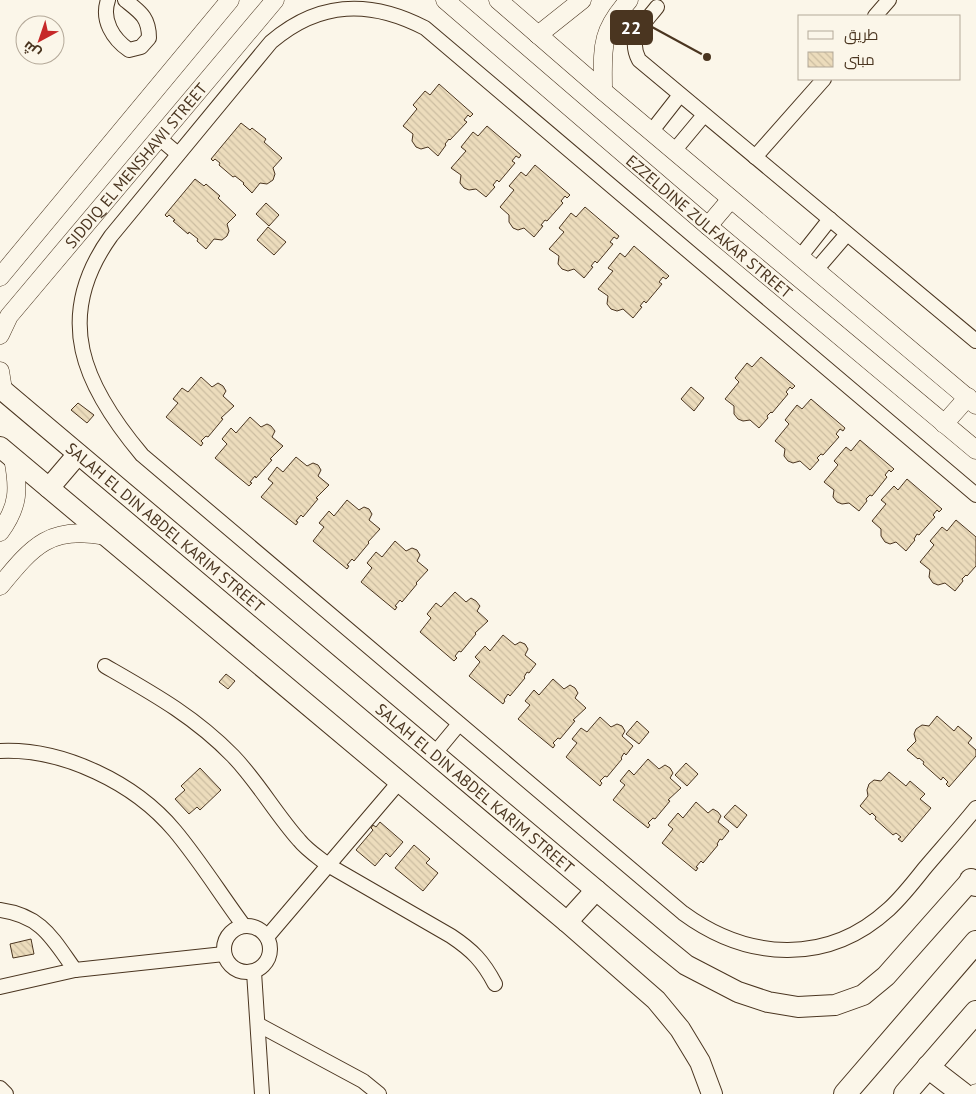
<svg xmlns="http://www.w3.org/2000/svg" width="976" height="1094" viewBox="0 0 976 1094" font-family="'PT Sans',Cairo,sans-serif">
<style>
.building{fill:url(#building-back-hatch);stroke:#4a3520}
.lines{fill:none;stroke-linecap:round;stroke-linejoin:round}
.minor-casing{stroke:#4a3520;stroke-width:16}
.tertiary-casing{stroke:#4a3520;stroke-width:19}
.secondary-casing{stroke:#4a3520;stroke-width:22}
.primary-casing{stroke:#4a3520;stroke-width:24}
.minor{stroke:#fbf6e9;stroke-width:14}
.tertiary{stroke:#fbf6e9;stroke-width:18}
.secondary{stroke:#fbf6e9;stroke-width:20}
.primary{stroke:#fbf6e9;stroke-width:22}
.labels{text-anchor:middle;stroke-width:4;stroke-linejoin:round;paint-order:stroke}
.street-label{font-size:16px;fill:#4a3520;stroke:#fbf6e9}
.leader{fill:none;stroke:#4a3520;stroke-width:2}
.callout-dot{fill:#4a3520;stroke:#fbf6e9;stroke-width:2}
.callout{fill:#4a3520;stroke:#4a3520;stroke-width:2}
.callout-label{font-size:18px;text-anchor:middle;font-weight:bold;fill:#fff}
</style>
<defs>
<pattern id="building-back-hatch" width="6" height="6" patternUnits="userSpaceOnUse" patternTransform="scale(1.25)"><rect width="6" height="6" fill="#ecdcbc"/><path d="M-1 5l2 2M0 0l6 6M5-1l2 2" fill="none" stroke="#ccbda1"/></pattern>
</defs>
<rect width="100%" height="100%" fill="#fbf6e9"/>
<g class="building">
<path d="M439,84L473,114L470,117L468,115L464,120L467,122L450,140L449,139L445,144L446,145L438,156L428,147L421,149L416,147L412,141L413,134L403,126L417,109L413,105L425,91L430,95Z"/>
<path d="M241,123L250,130L252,128L266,139L264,142L282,158L273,168L275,174L273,180L267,184L260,183L252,193L243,184L244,183L235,176L233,177L219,165L220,163L215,159L213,161L211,159Z"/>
<path d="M487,126L521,155L519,158L516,156L512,161L515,163L499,182L497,180L493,185L495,187L486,197L476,189L469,190L464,188L460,183L461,175L451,168L466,151L461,147L473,132L478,136Z"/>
<path d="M535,165L570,195L567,198L565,196L561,201L563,203L547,221L545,220L541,225L543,226L534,237L524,228L518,230L513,228L509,222V215L500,207L514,190L509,186L521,172L526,176Z"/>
<path d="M195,179L204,186L206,184L220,196L218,198L236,215L227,224L229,231L227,236L222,240L214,239L206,249L197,241L198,239L189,232L188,234L173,221L175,220L169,215L167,217L165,215Z"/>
<path d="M266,203L279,215L269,226L256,214Z"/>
<path d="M585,207L619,236L617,239L614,237L610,242L613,244L597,263L595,261L591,266L593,267L584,278L574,269L568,271L562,269L558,264L559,256L549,249L564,232L559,228L571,213L576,217Z"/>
<path d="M268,227L286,242L274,255L257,240Z"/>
<path d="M634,246L669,276L666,279L663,277L659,282L662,284L646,303L644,301L640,306L642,307L633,318L623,309L617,311L611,309L607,304L608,296L598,289L613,271L608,268L620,253L625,257Z"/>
<path d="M761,357L795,386L792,389L790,387L786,392L788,394L772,413L771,412L767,416L768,418L759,428L750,420L743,421L738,419L734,414V406L725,399L739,382L735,378L747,363L752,367Z"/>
<path d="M201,377L212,387L218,383L223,386L226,391L223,396L234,406L221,418L223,419L208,437L206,436L201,441L203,443L201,446L166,417L178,403L173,399L182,388L188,392Z"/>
<path d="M691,387L704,398L694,411L681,399Z"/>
<path d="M811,399L845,428L843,431L840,429L836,434L839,437L823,455L821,454L817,458L819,460L810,470L800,461L793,463L788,461L784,456L785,449L775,441L789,424L785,420L797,405L802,409Z"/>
<path d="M78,403L94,415L87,423L71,410Z"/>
<path d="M250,417L261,427L267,424L271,426L275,431L272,437L283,446L270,459L272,460L256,478L255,476L250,482L252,483L249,486L215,458L227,444L222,439L231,428L236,433Z"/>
<path d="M860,440L894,469L891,472L889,470L885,475L887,477L872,496L870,495L866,499L867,501L859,511L849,503L842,504L837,502L833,497L834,490L824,482L838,465L834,461L846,447L851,451Z"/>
<path d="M296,457L307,466L313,463L318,465L321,470L318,476L329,485L316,498L318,499L303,517L301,515L296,521L298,522L296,525L261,497L273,483L268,479L277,467L283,472Z"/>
<path d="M907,479L942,509L939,512L937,510L933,515L935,517L919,535L917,534L914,539L915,540L906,551L896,542L890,544L885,542L881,536V529L872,521L886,504L881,500L894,486L898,490Z"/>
<path d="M347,500L359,510L364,507L369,509L372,514L369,520L380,529L368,542L369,543L354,561L352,559L347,565L349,566L347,569L313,541L324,527L319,523L329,511L334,516Z"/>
<path d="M956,520L976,537V566L967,576L966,575L962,579L963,581L955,591L945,583L938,585L933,583L929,577L930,570L920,562L934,545L930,541L942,527L947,531Z"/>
<path d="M395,541L406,551L412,548L417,550L420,555L417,561L428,570L416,583L417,584L402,602L400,600L395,606L397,607L395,610L361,582L372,568L367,563L376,552L382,557Z"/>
<path d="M455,592L466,602L471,598L476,601L480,606L477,611L488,621L475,633L476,634L461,652L459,651L455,656L457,658L454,661L420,632L431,618L427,614L436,603L441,607Z"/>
<path d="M503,635L515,645L520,642L525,644L528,649L525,655L536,664L529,673L527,672L524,677L525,678L510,696L508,694L504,700L505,701L503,704L469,676L480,662L475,657L485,646L490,651Z"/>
<path d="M226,674L235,681L228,689L219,682Z"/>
<path d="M553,679L564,689L570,685L575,688L578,693L575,698L586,708L573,720L575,721L560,739L558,738L553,743L555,745L553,748L518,719L530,705L525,701L534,690L539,695Z"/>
<path d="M937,716L954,731L958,726L972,738L968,743L976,750V756L949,787L946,784L948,782L943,777L941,780L923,764L924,762L919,758L918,759L907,750L916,741L914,734L916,729L922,725L929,726Z"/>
<path d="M600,717L611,727L617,724L622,726L625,731L622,736L633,746L626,755L624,753L621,758L622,759L607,777L605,776L600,781L602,783L600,786L566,757L577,743L572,739L581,728L587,732Z"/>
<path d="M637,721L649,732L639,744L626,734Z"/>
<path d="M648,759L659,769L665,765L670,768L673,773L670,778L681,788L668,800L670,801L655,819L653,818L648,823L650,825L648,828L613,800L625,785L620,781L629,770L634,775Z"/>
<path d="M686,763L698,774L687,786L675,775Z"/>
<path d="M200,768L221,790L200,810L197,807L189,814L175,799L185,790L181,786Z"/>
<path d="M889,772L906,786L910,781L925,794L920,799L931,808L902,842L898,839L901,837L896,833L893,835L875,819L876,817L872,813L870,815L860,806L868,796L867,790L869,784L874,780L881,781Z"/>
<path d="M696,802L708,813L713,809L718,812L721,816L718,822L729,831L722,840L720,839L717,844L718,845L703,863L701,861L696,867L698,868L696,871L662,843L673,829L668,825L678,813L683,818Z"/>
<path d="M735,805L747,815L737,828L724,817Z"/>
<path d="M380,822L403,842L390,857L386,853L375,866L356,850L373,830L371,828L373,825L376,827Z"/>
<path d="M414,845L430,859L426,863L438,873L423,891L395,868Z"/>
<path d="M31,939L34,954L13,958L10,944Z"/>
</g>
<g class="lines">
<g class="minor-casing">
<g id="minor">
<path d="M108,0C101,20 113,39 129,50L141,47L149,38C149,17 140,12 125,0"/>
<path d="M657,7C643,25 627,37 639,60L976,341"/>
<path d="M875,16L889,0"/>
<path d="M651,132L680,95"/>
<path d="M159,138L178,154"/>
<path d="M674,151L704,115"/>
<path d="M755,157L824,79"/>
<path d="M800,257L830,219"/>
<path d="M816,270L847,234"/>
<path d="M976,495L425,28C371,0 320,0 271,42L111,236C52,318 84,386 142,455L683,913C747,960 827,966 889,909C902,897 913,883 924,869C941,849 959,829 976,808"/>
<path d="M105,666C152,693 194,716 233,756C258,782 275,813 299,840C307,850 318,857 328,865L451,936C472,950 483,961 495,984"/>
<path d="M0,751C63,748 135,783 175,831C200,861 221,895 244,926"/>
<path d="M435,753L459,724"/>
<path d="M0,910C42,916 52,938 75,970"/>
<circle cx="247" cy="949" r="23"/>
<path d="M267,937L400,781"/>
<path d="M254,972L262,1094"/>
<path d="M0,987L75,970L224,954"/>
<path d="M259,1025L363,1081L379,1094"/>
<path d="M0,1088L6,1094"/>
</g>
</g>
<g class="tertiary-casing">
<g id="tertiary">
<path id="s1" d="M445,0L708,226L976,450"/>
<path d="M498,0L603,91L976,405"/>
<path d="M538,35L582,0"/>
<path d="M603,91C603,49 599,33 629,0"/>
<path d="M708,226L731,199"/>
<path d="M0,277L230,0"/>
<path id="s2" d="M0,335L9,316L275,0"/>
<path d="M0,371L3,390"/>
<path d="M944,424L968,397"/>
<path d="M0,532C19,506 19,489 13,458"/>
<path d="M0,586C33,546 50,525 106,536"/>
<path d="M975,1094L976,1093"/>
</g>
</g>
<g class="secondary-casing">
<g id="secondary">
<path id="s3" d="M0,388L659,943L686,965L738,992L768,1002L798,1007L835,1005L863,995L886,976L971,880"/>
<path d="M0,447L567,922L656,1000L680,1029L700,1062L712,1094"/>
<path d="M49,488L78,454"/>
<path d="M567,922L596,890"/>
</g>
</g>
<g class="primary-casing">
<g id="primary">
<path d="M971,880L976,885"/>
<path d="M928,1067L963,1094"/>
<path d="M845,1094L976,942"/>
<path d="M905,1094L976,1012"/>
</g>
</g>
<use href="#minor" class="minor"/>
<use href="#tertiary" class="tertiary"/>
<use href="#secondary" class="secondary"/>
<use href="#primary" class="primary"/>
</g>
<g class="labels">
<g class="street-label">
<text dy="6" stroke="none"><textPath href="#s2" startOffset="218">SIDDIQ EL MENSHAWI STREET</textPath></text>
<text dy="6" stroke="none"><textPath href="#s1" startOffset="348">EZZELDINE ZULFAKAR STREET</textPath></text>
<text dy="6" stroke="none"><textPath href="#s3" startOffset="216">SALAH EL DIN ABDEL KARIM STREET</textPath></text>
<text dy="6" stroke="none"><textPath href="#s3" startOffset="621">SALAH EL DIN ABDEL KARIM STREET</textPath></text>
</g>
</g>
<path class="leader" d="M707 57L652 27"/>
<circle class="callout-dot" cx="707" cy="57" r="5"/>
<rect class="callout" x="611" y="11" width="41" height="33" rx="5"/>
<g class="callout-label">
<text x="631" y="34">22</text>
</g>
<rect x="798" y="15" width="162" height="65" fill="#fbf6e9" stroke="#b4a999"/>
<rect x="808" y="31" width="25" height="8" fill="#fbf6e9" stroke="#b4a999"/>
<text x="844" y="40" font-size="15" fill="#4a3520">طريق</text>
<rect x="808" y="52" width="25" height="15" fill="url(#building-back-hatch)" stroke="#b4a999"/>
<text x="844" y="65" font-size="15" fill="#4a3520">مبنى</text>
<g transform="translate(40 40) rotate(220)"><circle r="24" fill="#fbf6e9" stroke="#b4a999"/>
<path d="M0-4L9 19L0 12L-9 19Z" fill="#c62828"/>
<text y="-8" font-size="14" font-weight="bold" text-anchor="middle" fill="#4a3520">ش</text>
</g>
</svg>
